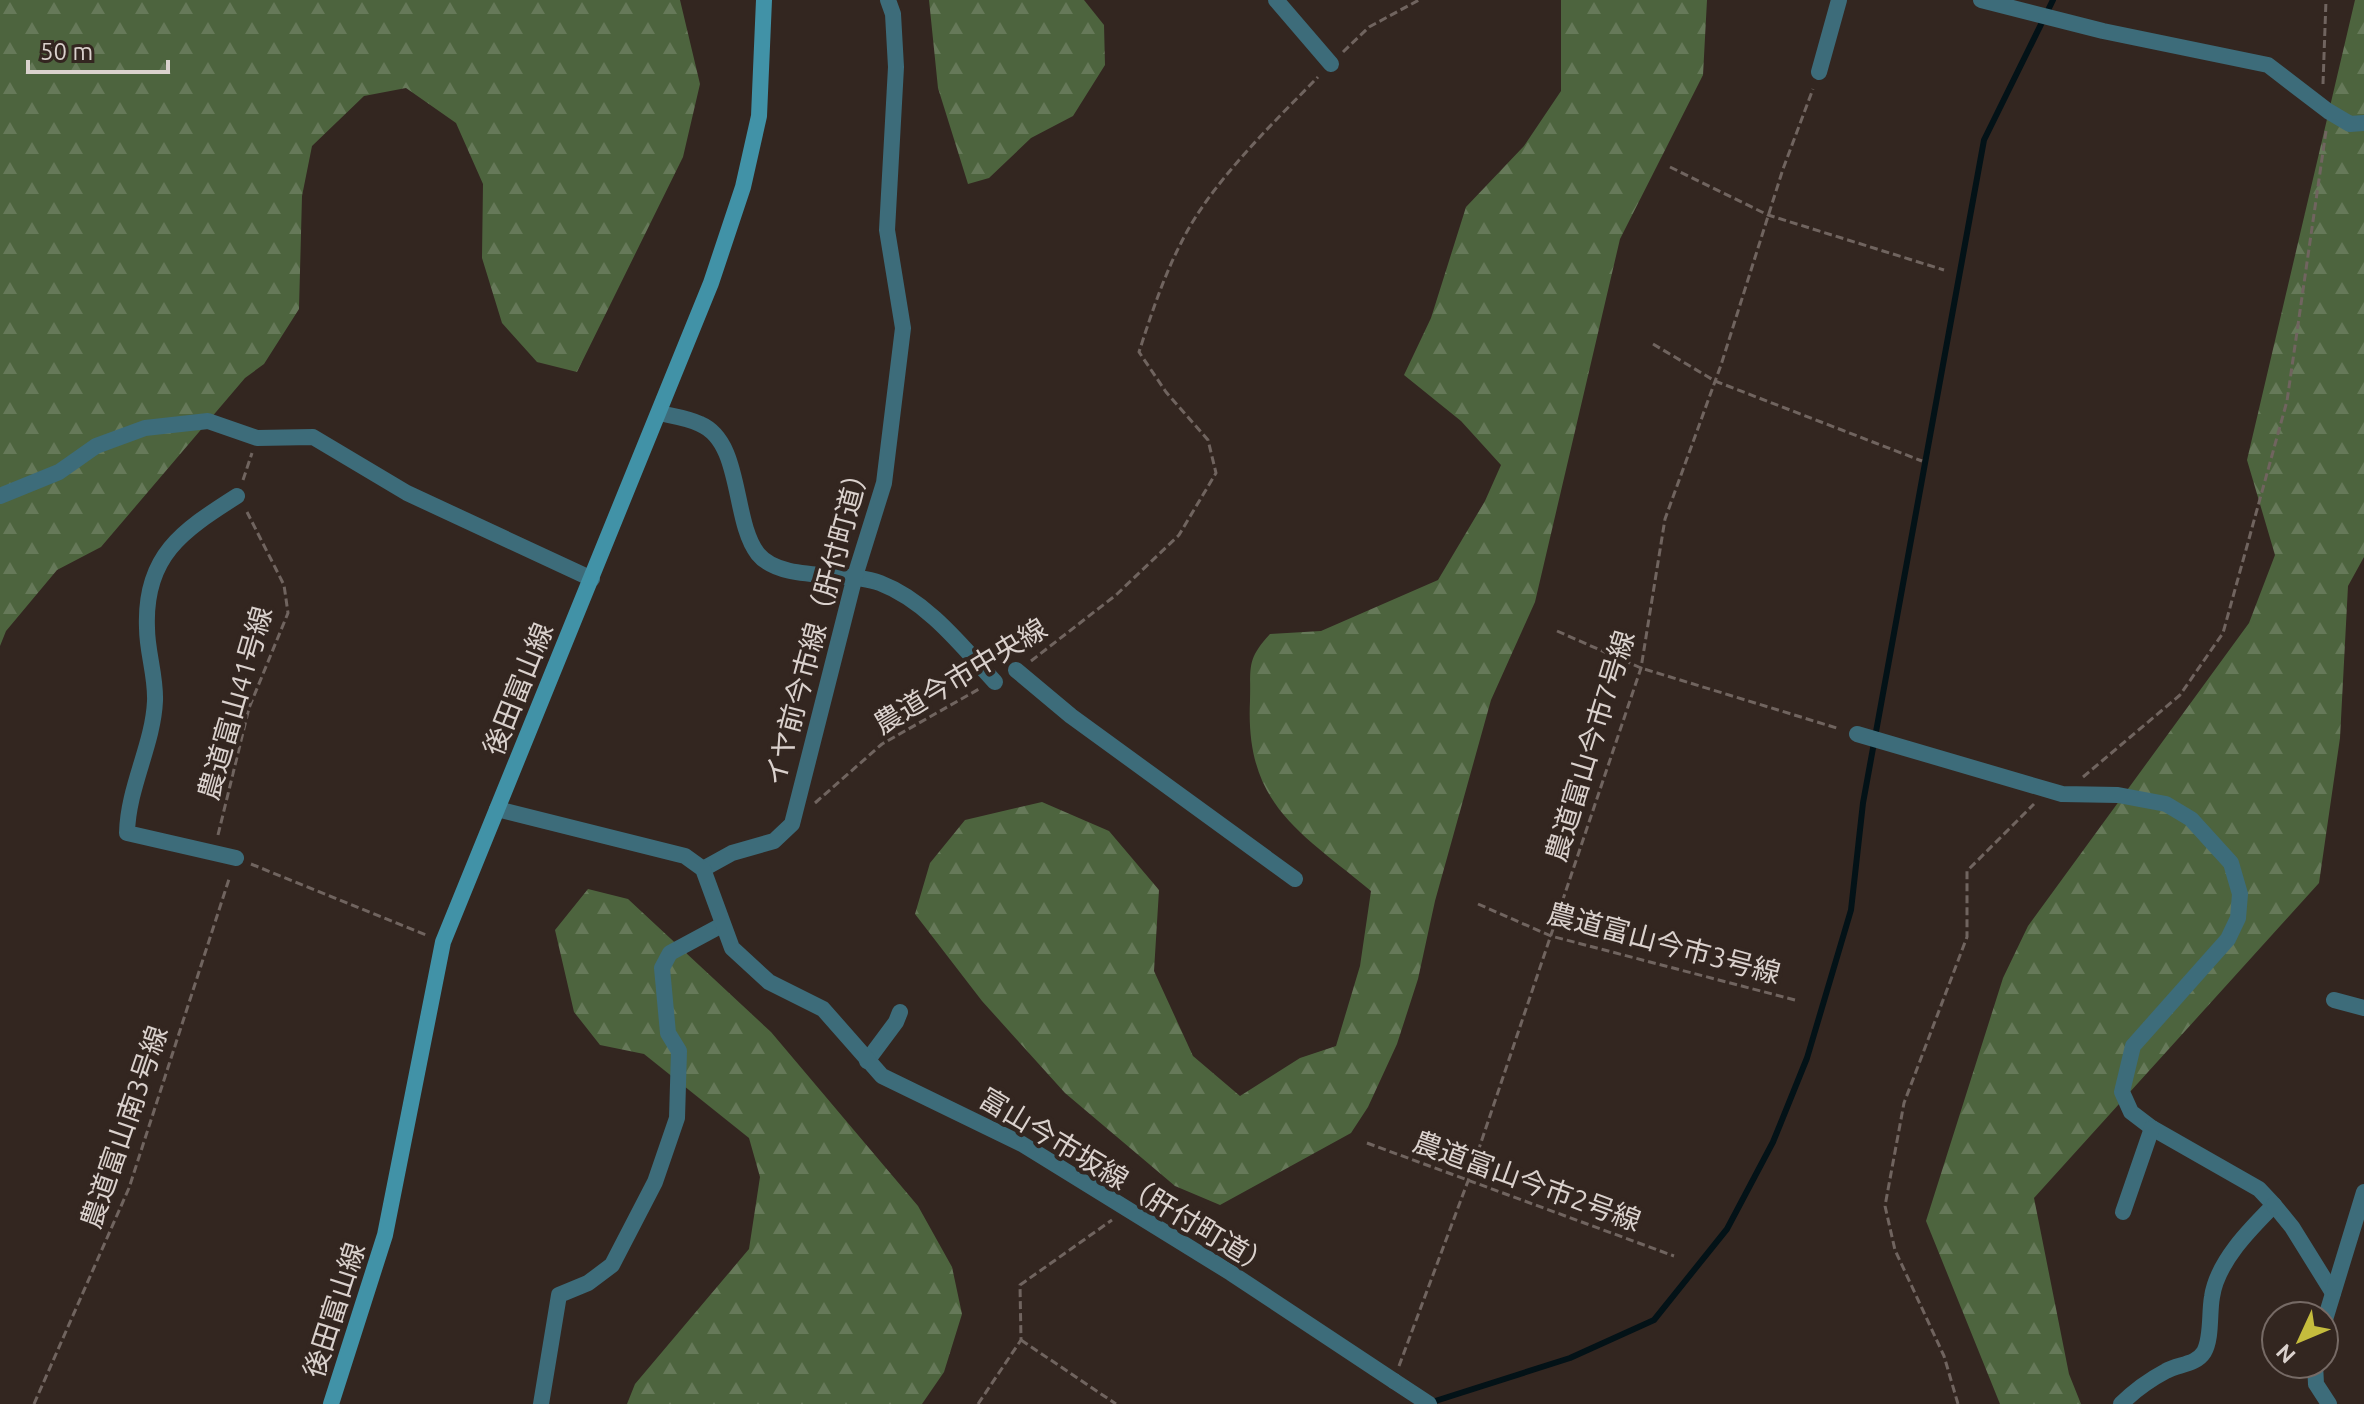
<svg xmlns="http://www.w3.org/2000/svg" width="2364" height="1404" viewBox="0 0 2364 1404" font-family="Ubuntu,'Noto Sans JP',sans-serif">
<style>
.forest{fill:url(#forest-firs)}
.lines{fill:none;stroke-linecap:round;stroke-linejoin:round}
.stream{stroke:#031217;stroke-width:6}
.path{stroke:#70645f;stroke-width:3;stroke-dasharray:8 4;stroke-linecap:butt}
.minor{stroke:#3d6c7a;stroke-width:16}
.tertiary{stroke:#3d6c7a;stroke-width:16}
.secondary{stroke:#4192a7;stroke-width:16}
.labels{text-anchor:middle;stroke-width:8;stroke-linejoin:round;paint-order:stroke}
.street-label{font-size:28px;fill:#dad1cd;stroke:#332620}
</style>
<defs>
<pattern id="forest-firs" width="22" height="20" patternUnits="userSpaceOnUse" patternTransform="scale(2)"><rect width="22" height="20" fill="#4d643e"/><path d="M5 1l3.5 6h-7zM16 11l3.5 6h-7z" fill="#667959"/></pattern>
</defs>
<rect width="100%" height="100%" fill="#332620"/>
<g class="forest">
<path d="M0,0H680L700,84L683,157L577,372L537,362L502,323L482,258L483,184L456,123L406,88L364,96L312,146L302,196L299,309L264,364L245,378L101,547L57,570L6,631L0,646Z"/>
<path d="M929,0H1084L1104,25L1105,65L1073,116L1031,138L989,178L968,184L938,88Z"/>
<path d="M1561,0H1707L1703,75L1620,239L1535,602L1491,700L1435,901L1418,979L1397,1044L1368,1107L1351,1133L1220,1205L1175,1186L1065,1093L982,1001L915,914L930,863L965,820L1042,802L1109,831L1159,890L1154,971L1193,1056L1240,1096L1300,1058L1336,1046L1360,966L1371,891C1300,832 1245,805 1250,701C1251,667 1246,660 1270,634L1321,631L1438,580L1485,501L1501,465L1461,421L1404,375L1431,318L1466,207L1524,146L1561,91Z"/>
<path d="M2355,0H2364V557L2348,586L2340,738L2319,883L2034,1198L2069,1374L2081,1404H2000L1926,1221L2003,978L2028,926L2249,623L2275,555L2247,460Z"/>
<path d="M588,889L628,899L771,1032L918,1206L952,1267L962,1314L944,1372L922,1404H627L635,1384L749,1249L760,1177L749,1138L644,1054L600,1045L574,1012L555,930Z"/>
</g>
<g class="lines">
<path class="stream" d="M1432,1402L1570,1358L1654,1320L1727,1229L1773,1142L1807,1058L1851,910L1863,803L1984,140L2053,0"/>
<g class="path">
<path d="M1343,52L1369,27L1419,0"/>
<path d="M2323,84L2326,0"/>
<path d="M1670,167L1768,215L1944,270"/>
<path d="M1653,344L1715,381L1922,461"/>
<path d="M243,480L252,453"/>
<path d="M1557,631L1641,668L1840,729"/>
<path d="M1031,661L1116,595L1179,535L1216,473L1208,440L1166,392L1139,352C1151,315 1163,278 1181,243C1209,185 1272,124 1318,77"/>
<path d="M2083,777L2180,695L2223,633L2287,401L2326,131"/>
<path d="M815,803L882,744L979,689"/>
<path d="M218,835L249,708L288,613L284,585L247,512"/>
<path d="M251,864L426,935"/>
<path d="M1478,904L1551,936L1795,1000"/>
<path d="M1367,1143L1674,1256"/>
<path d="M1021,1340L1116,1404"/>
<path d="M1399,1366L1468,1181L1641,668L1665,519L1721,365L1783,169L1813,89"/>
<path d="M34,1404L129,1188L230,876"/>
<path d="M978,1404L1021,1340L1020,1285L1112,1220"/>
<path d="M1958,1404L1944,1356L1895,1250L1885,1206L1904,1103L1967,937V871L2034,804"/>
</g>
<g class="minor">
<path d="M1276,0L1331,64"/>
<path d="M1981,0L2103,31L2268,65L2328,111L2350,124L2364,123"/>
<path d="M1819,72L1839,0"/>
<path d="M659,413C672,416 688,418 700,424C743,442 732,521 758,554C781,583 847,570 880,583C927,601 962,646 995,682"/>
<path d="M1016,670L1071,716L1295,879"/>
<path d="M1857,734L2062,794L2118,795L2166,804L2191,819L2231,863L2240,894L2238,918L2228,939L2133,1046L2122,1092L2131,1112L2152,1128L2259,1189L2274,1205C2250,1229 2217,1262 2212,1297C2209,1313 2212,1338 2204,1352C2196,1365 2178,1364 2166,1371C2149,1380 2134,1391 2121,1404"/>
<path d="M236,858L127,833C128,787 153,745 155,701C156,676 147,652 147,628C144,556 182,531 237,496"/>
<path d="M703,869L732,853L774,841L792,824L855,576L884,483L903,328L887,230L896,67L893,14L888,0"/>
<path d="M2334,1000L2364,1008"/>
<path d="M867,1061L896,1022L900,1012"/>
<path d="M2274,1205L2292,1227L2333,1293"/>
<path d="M2123,1212L2152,1128"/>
<path d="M2324,1323L2364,1192"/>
<path d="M2315,1364L2316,1384L2329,1404"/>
<path d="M1394,1381L1429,1404"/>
<path d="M541,1404L559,1295L588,1283L612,1265L655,1182L677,1118L679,1051L668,1033L662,968L670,953L722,925"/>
</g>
<g class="tertiary">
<path d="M0,496L59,472L96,446L145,428L208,421L257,438L313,437L407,493L592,579"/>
<path d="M497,809L685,856L703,869L732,948L769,982L823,1009L882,1076L1022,1144L1231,1273L1394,1381"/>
</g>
<path class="secondary" d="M331,1404L385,1235L443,942L711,283L743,187L759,116L764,0"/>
</g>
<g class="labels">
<g class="street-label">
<text transform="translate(817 623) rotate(-75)" y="10">イヤ前今市線（肝付町道）</text>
<text transform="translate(960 676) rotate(-31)" y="10">農道今市中央線</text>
<text transform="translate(518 689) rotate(-68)" y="10">後田富山線</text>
<text transform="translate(235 703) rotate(-74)" y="10">農道富山41号線</text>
<text transform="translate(1590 746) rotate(-73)" y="10">農道富山今市7号線</text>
<text transform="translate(1664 943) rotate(15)" y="10">農道富山今市3号線</text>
<text transform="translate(124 1127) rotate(-71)" y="10">農道富山南3号線</text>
<text transform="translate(1527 1181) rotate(20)" y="10">農道富山今市2号線</text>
<text transform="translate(1126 1182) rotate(31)" y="10">富山今市坂線（肝付町道）</text>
<text transform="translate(334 1310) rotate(-72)" y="10">後田富山線</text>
</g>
</g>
<g transform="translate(2300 1340) rotate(226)"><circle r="38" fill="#332620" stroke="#766a65" stroke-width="2"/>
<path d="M0-6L14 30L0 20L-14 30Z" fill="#c5bc3d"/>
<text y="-12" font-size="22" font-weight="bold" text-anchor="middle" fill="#dad1cd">N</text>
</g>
<path d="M28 60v12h140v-12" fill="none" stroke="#dad1cd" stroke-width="4"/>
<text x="40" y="60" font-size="24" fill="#dad1cd" stroke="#332620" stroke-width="6" paint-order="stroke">50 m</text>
</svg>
